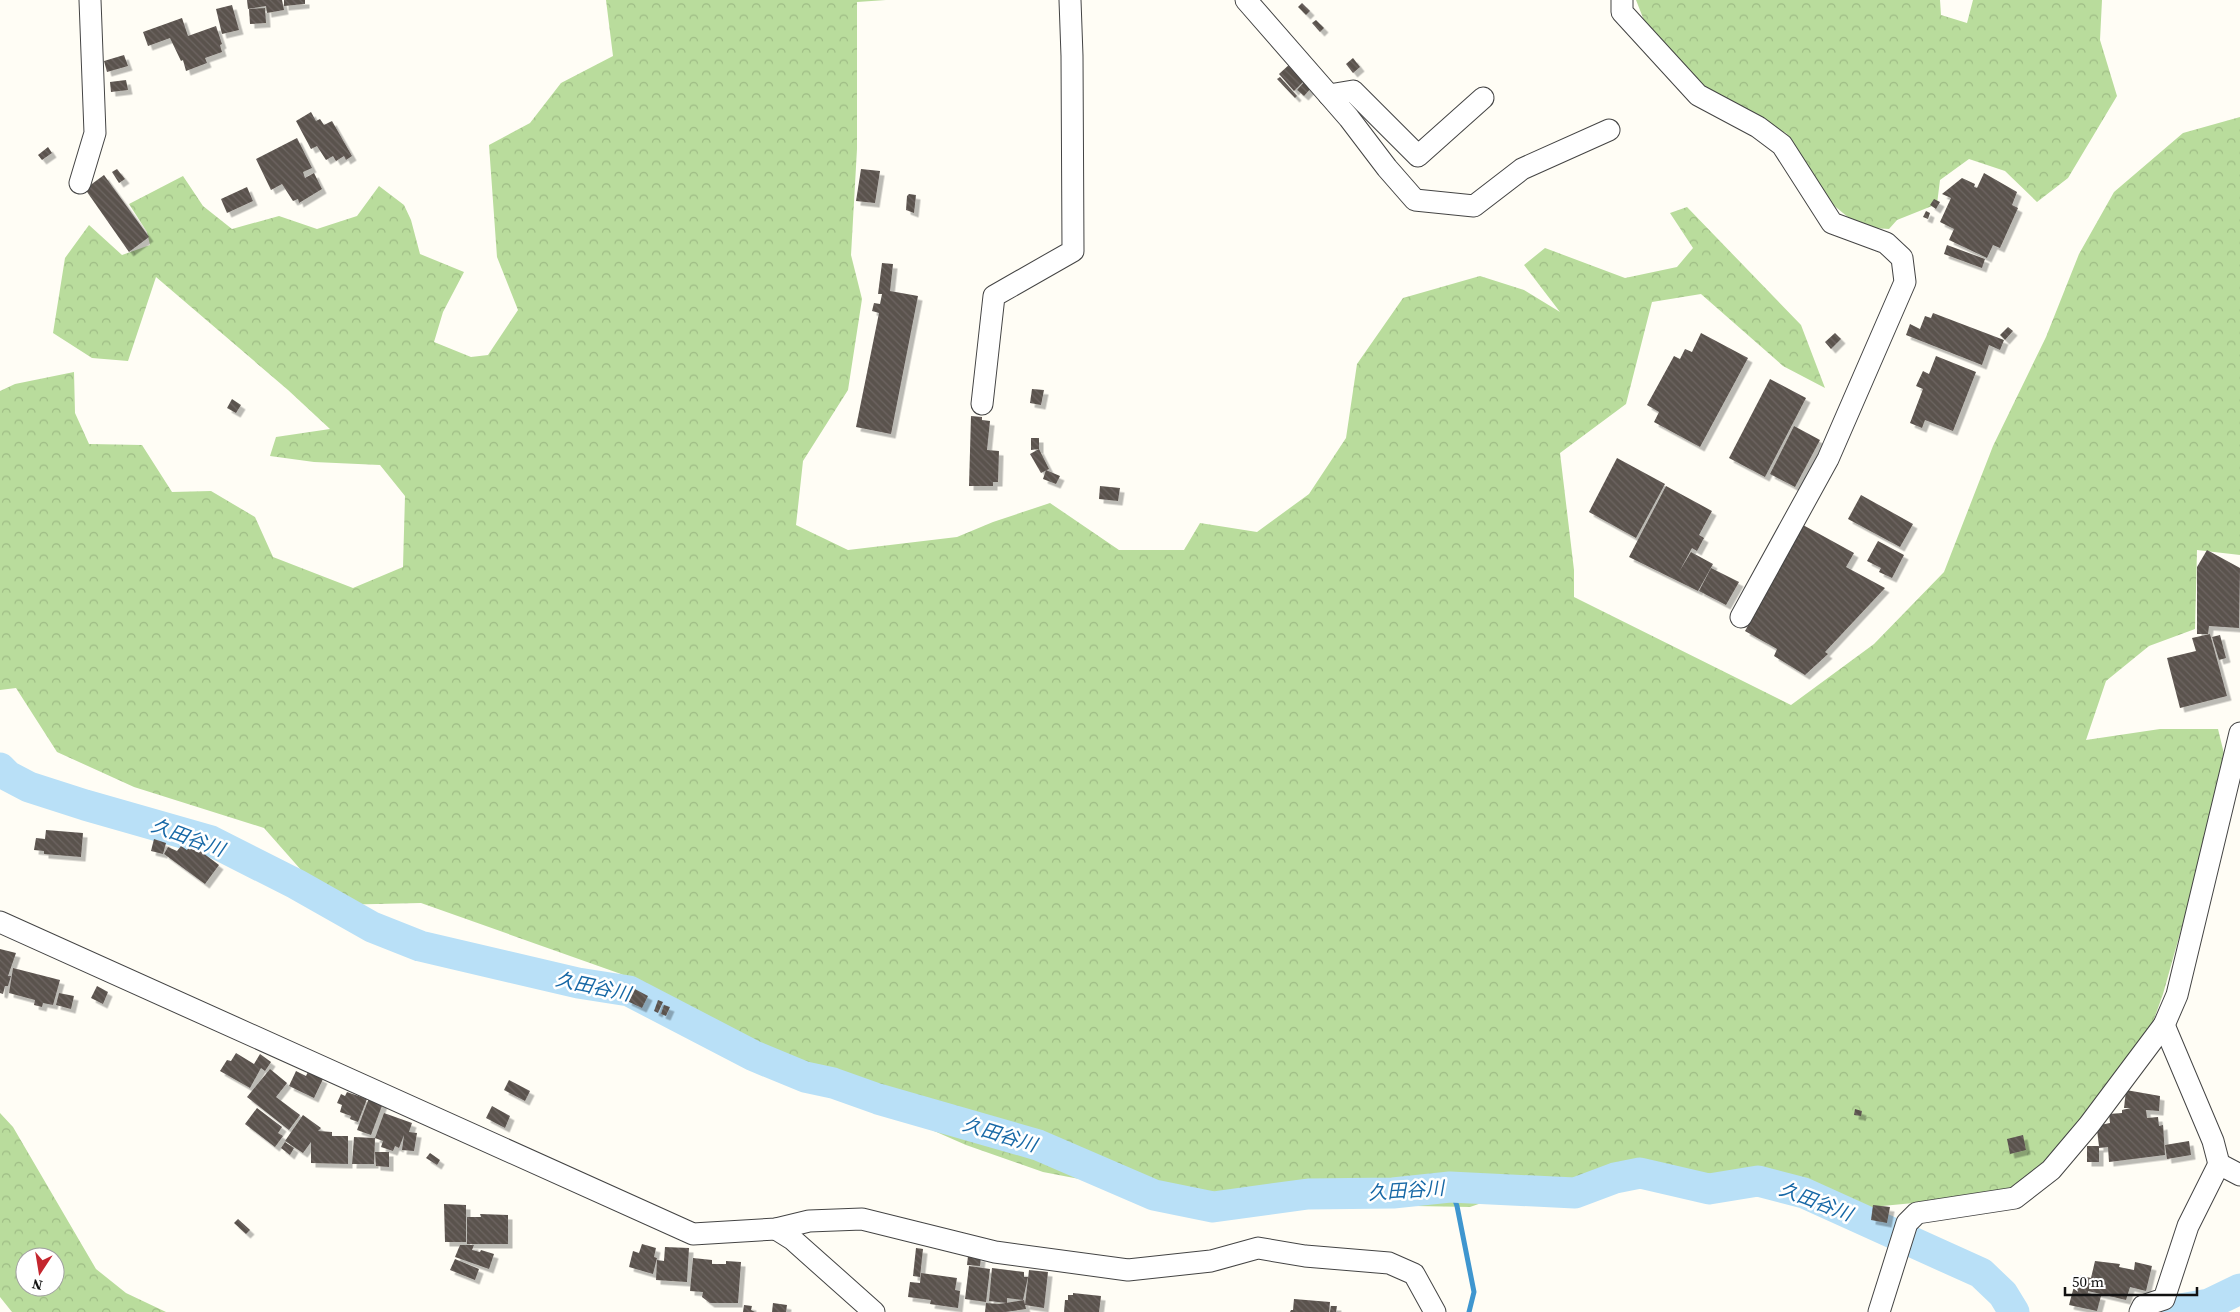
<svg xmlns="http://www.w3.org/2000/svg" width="2240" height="1312" viewBox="0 0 2240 1312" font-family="'Source Serif 4','Noto Sans JP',serif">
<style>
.forest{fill:url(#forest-crowns);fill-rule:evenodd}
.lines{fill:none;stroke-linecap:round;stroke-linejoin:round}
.stream{stroke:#3f96cf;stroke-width:5}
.river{stroke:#b9e0f7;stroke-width:31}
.building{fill:url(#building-back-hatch);filter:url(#shadow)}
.minor-casing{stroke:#444;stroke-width:23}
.minor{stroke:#fff;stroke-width:21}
.labels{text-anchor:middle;stroke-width:5;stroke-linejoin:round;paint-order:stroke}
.water-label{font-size:19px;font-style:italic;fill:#1768a6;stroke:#fff}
</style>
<defs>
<pattern id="forest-crowns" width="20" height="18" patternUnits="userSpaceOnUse" patternTransform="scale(1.25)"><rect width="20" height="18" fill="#b9dc9c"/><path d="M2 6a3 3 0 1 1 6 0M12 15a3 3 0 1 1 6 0" fill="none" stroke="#9ebc85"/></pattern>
<pattern id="building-back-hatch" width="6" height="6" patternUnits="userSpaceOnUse" patternTransform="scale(1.25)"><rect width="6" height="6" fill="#5a524d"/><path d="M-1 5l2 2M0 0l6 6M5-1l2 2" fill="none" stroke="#6d6662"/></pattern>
<filter id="shadow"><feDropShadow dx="4.5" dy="4.5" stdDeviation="0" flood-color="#0004"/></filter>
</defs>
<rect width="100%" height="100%" fill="#fffdf5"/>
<g class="forest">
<path d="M606,0H886L857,2V149L851,255L862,299L848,390L803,461L796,525L848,550L957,537L993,522L1050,503L1119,550H1184L1200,523L1257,532L1309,494L1346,438L1357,364L1403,298L1480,276L1524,290L1560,312L1524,265L1545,248L1625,278L1677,267L1693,248L1670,213L1687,207L1801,325L1825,388L1783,366L1701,294L1652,302L1626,404L1560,453L1574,570V597L1791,705L1874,644L1944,572L1993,446L2046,337L2079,254L2114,192L2183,133L2240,117V555L2197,550L2195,629L2149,646L2106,681L2086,740L2160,729H2218L2227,766L2163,994L2153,1022L2123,1082L2029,1184L1997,1195L1851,1209L1818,1201L1772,1181L1705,1183L1634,1167L1589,1184L1541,1188L1490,1200L1470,1207L1361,1205L1320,1209L1214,1199L1126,1188L1043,1172L966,1145L841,1090L621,974L421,903L332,905L264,828L134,787L57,752L16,688L0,690V391L15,384L74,372L75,413L89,444L142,445L172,492L211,491L255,517L273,557L353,588L403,567L405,496L380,465L314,462L270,456L276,437L330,429L288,390L156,277L128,361L92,358L53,333L65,258L89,225L122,255L150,245L147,232L129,204L183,176L203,206L232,229L279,216L317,229L357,216L379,186L404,205L411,220L420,254L464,272L443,312L434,342L471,357L488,355L518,310L497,257L489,145L530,123L561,83L613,56Z"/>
<path d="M1636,0H1940L1941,15L1967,23L1973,0H2102L2100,40L2117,96L2068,178L2037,202L2005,171L1969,159L1940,180L1937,204L1897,220L1889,229L1860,227L1826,199L1786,133L1741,116L1697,85L1647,28Z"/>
<path d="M0,1113L13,1127L96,1269L126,1293L166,1312H12L0,1297ZM25,1257H55V1287H25Z"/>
</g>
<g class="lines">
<path class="stream" d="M1450,1187L1457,1206L1474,1292L1469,1312"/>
<g class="river">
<path d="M0,768L8,776L29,787L85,805L211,841L296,884L372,927L420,946L578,983L629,991L754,1056L805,1077L833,1083L878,1099L1038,1145L1154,1195L1213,1207L1308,1194L1393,1193L1450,1187L1575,1193L1615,1178L1640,1173L1709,1189L1758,1181L1804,1193L1981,1273L2003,1294L2014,1312"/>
<path d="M2163,1312L2209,1304L2240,1289"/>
</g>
</g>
<g class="building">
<path d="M247,0H282L284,10L267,13L266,6L248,9Z"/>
<path d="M284,0H305V4L284,6Z"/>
<path d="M1302,3L1310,11L1306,15L1298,7Z"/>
<path d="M232,5L239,30L222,34L216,9Z"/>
<path d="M265,8L266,23L250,24L249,9Z"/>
<path d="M182,18L188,36L216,26L222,44L220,45L222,52L205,58L207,63L186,71L183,60L181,61L170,38L148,46L143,32Z"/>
<path d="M1316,20L1324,28L1320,32L1312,23Z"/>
<path d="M124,55L128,66L107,72L104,61Z"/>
<path d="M1353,58L1360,67L1353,73L1346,64Z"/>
<path d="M1291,63L1306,79L1294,91L1279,74Z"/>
<path d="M1280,77L1297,96L1295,98L1277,79Z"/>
<path d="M126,80L128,90L111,92L110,82Z"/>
<path d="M1305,81L1312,87L1304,96L1297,90Z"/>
<path d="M311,112L316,121L320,119L324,125L332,121L352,156L346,160L344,156L336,161L333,156L326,160L317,146L311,149L296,121Z"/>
<path d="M297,138L312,168L303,172L305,178L314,173L322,189L299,203L298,199L293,201L282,184L271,190L256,159Z"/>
<path d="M48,147L52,153L42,160L38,155Z"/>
<path d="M117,169L125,179L119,183L112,172Z"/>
<path d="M861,169L880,171L875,203L856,201Z"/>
<path d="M1984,173L2017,192L2012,205L2018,208L2000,248L1993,245L1987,258L1949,240L1954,229L1940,222L1951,198L1942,194L1962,178L1975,184L1974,187L1977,188Z"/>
<path d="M104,175L149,237L129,252L85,189Z"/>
<path d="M247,187L253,201L227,213L221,199Z"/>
<path d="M909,194L916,195L914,213L906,210L907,196Z"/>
<path d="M1934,199L1940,202L1936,209L1930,205Z"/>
<path d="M1926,211L1930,213L1928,219L1923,217Z"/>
<path d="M1947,245L1985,259L1982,268L1944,254Z"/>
<path d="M882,263L893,264L890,291L918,296L891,434L856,427L879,313L872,311L874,303L880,304L882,294H878Z"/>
<path d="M1933,313L2004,340L2000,350L1989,345L1982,365L1906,335L1910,324L1920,329L1925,316L1931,318Z"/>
<path d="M2008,327L2013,331L2005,340L2000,335Z"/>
<path d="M1701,333L1748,358L1700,447L1654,422L1659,412L1647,405L1674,356L1680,359L1685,349L1692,352Z"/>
<path d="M1835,333L1841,339L1831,349L1825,342Z"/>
<path d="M1936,356L1976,372L1953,431L1925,420L1922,428L1910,423L1923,389L1916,386L1923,371L1929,374Z"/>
<path d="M1770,379L1806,398L1765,477L1729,458Z"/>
<path d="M1032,389L1044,390L1041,405L1030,403Z"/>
<path d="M232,399L241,405L236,413L227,408Z"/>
<path d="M971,416L982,417V420L990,421L987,450L999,451L998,482H993V486H969Z"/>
<path d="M1794,426L1820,440L1795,487L1770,474Z"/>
<path d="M1031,438H1039V449L1031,450Z"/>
<path d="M1039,449L1049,469L1041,473L1030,454Z"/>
<path d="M1617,458L1665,484L1636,538L1589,512Z"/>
<path d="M1046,470L1060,476L1056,484L1043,479Z"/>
<path d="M1100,486L1120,488L1118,501L1099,499Z"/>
<path d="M1666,486L1712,511L1699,535L1704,538L1697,551L1692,548L1679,572L1691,552L1713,564L1698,591L1629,557Z"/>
<path d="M1861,495L1913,524L1900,547L1848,519Z"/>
<path d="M1803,525L1854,553L1846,567L1885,588L1825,652L1828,654L1805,675L1774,656L1777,649L1745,631Z"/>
<path d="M1878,541L1904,555L1892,578L1879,572L1881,568L1867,561Z"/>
<path d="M2207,550L2240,568L2239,628L2209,626L2208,634H2197V567Z"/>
<path d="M1711,568L1739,582L1726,605L1699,591Z"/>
<path d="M2210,634L2227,696L2180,708L2167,658L2196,651L2192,638Z"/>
<path d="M2220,635L2226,658L2219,660L2212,637Z"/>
<path d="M46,830L83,833L81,857L44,854V851L34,850L36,838L45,839Z"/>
<path d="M154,839L166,843L163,854L151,851Z"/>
<path d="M191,844L219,865L205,884L164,854L168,847L177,851L181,846L187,850Z"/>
<path d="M0,949L16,953L8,976H11L8,986H5L3,994L0,993Z"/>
<path d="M13,968L60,980L53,1005L43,1003L42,1007L34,1005L35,1000L9,993Z"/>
<path d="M97,986L108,992L103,1004L91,998Z"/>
<path d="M633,988L648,996L642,1008L627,1001Z"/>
<path d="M59,993L74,996L71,1009L56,1005Z"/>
<path d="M658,1000L663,1002L658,1013L654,1011Z"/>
<path d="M664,1005L670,1007L666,1016L661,1014Z"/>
<path d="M236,1053L254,1064L260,1054L271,1062L265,1071L261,1068L250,1088L220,1071L227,1060L231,1061Z"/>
<path d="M270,1069L287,1083L276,1097L300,1115L289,1130L247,1097Z"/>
<path d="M296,1071L306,1076L308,1072L323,1079L314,1098L289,1086Z"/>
<path d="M509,1080L530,1091L525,1101L504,1090Z"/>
<path d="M2126,1090L2160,1096L2159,1111L2146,1110L2147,1118L2158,1117L2159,1126L2163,1125L2165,1155L2109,1162L2108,1147L2099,1148V1162H2087V1146H2099L2097,1130L2100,1125L2110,1123L2109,1114L2122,1113V1110L2131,1108H2124Z"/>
<path d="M347,1092L367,1099L358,1122L350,1119L351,1116L340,1112L342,1105L337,1103L341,1094L345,1096Z"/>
<path d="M369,1098L383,1103L371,1135L357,1130Z"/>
<path d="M492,1106L510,1116L505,1128L486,1118Z"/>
<path d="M257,1108L282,1127L278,1133L283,1136L275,1147L245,1124Z"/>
<path d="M1855,1109L1862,1111L1861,1116L1854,1115Z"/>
<path d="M384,1113L412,1123L409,1132L417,1133L414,1151L402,1150L404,1135L399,1148L395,1146L393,1151L381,1147L383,1141L375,1138Z"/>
<path d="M303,1115L321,1128L318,1131L332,1132V1136H348V1164L311,1163V1142L303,1153L285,1141Z"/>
<path d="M2023,1135L2026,1150L2010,1154L2007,1139Z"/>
<path d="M354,1137L375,1138L374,1164H352Z"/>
<path d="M2189,1141L2191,1155L2167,1159L2165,1145Z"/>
<path d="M285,1142L294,1148L290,1155L281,1148Z"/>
<path d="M375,1152H389V1167L376,1166Z"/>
<path d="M430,1153L440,1160L437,1165L426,1158Z"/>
<path d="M444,1204L466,1205V1242H445Z"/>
<path d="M1873,1205L1890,1207L1887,1223L1871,1220Z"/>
<path d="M480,1214L508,1215V1244H467V1217H481Z"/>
<path d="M238,1219L250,1230L246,1234L234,1223Z"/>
<path d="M642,1244L656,1248L654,1257L657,1258L653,1274L629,1267L633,1251L639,1253Z"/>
<path d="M460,1245H474L472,1250L480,1252L481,1250L494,1254L489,1269L455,1257Z"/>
<path d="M665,1247L689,1248L687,1282L656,1280L657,1260L664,1261Z"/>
<path d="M916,1248L923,1249L920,1277L913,1276Z"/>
<path d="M968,1256L981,1257L980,1266L967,1265Z"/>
<path d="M693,1258L712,1260V1264H726V1261L741,1262L738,1303H710L702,1297L703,1292L690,1291Z"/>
<path d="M455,1259L479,1269L475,1280L450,1270Z"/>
<path d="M2095,1261L2120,1264L2119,1267L2134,1270L2135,1262L2152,1266L2146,1291L2130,1287L2126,1300L2088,1291V1293L2101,1296L2097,1311L2069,1305L2077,1275L2091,1278Z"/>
<path d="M969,1266L990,1269L986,1302L965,1299Z"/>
<path d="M992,1268L1024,1272V1277H1028L1023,1300L1007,1298V1303L989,1301Z"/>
<path d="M1029,1270L1048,1272L1044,1308L1025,1305Z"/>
<path d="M921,1273L957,1278L955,1290L960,1291L958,1308L930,1304L931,1300L908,1297L910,1282L920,1283Z"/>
<path d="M1073,1293L1101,1296L1099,1312H1064L1065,1300H1068V1295H1073Z"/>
<path d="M1294,1299L1330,1302L1329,1312H1290L1291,1310H1293Z"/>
<path d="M1024,1300L1026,1309L1005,1312H985L986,1303L999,1304Z"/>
<path d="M773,1303L787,1305L786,1312H772Z"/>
<path d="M744,1305L752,1306L751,1310L755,1312H743Z"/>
<path d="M1331,1306H1337L1336,1312H1330Z"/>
</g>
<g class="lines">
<g class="minor-casing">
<g id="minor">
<path d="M1246,0L1349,118L1387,168L1415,200L1474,206L1522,169L1609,130"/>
<path d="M1622,0V12L1698,95L1758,127L1782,145L1832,223L1886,243L1902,258L1905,282L1828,459L1741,617"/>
<path d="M1329,95L1353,91L1418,156L1483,98"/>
<path d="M80,183L95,133L90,0"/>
<path d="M982,404L994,296L1073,251L1072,56L1070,0"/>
<path d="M0,922L693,1234L776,1229L809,1221L862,1219L995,1252L1128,1270L1211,1261L1258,1248L1305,1256L1389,1263L1414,1274L1435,1312"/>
<path d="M2164,1025L2213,1141L2219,1164L2240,1175"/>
<path d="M776,1229L792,1239L874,1312"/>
<path d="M1879,1312L1907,1223L1917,1213L2015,1198L2051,1170L2089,1125L2164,1025L2177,995L2240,733"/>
<path d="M2140,1312L2143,1306L2164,1299L2188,1226L2219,1164"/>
</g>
</g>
<use href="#minor" class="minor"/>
</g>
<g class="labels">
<g class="water-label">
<text transform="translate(188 837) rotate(20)" y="7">久田谷川</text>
<text transform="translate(593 986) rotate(12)" y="7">久田谷川</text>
<text transform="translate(1000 1134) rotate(17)" y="7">久田谷川</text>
<text transform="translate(1406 1190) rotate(-4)" y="7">久田谷川</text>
<text transform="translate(1816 1201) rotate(21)" y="7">久田谷川</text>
</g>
</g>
<g transform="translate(40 1272) rotate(192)"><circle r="24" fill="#ffffff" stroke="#a0a0a0"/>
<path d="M0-4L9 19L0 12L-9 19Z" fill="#c4262e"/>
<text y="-8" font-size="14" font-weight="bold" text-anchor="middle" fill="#111111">N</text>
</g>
<path d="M2065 1287v8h132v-8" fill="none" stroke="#111111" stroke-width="2.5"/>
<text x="2072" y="1287" font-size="15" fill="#111111" stroke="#ffffff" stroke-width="4" paint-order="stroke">50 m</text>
</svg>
